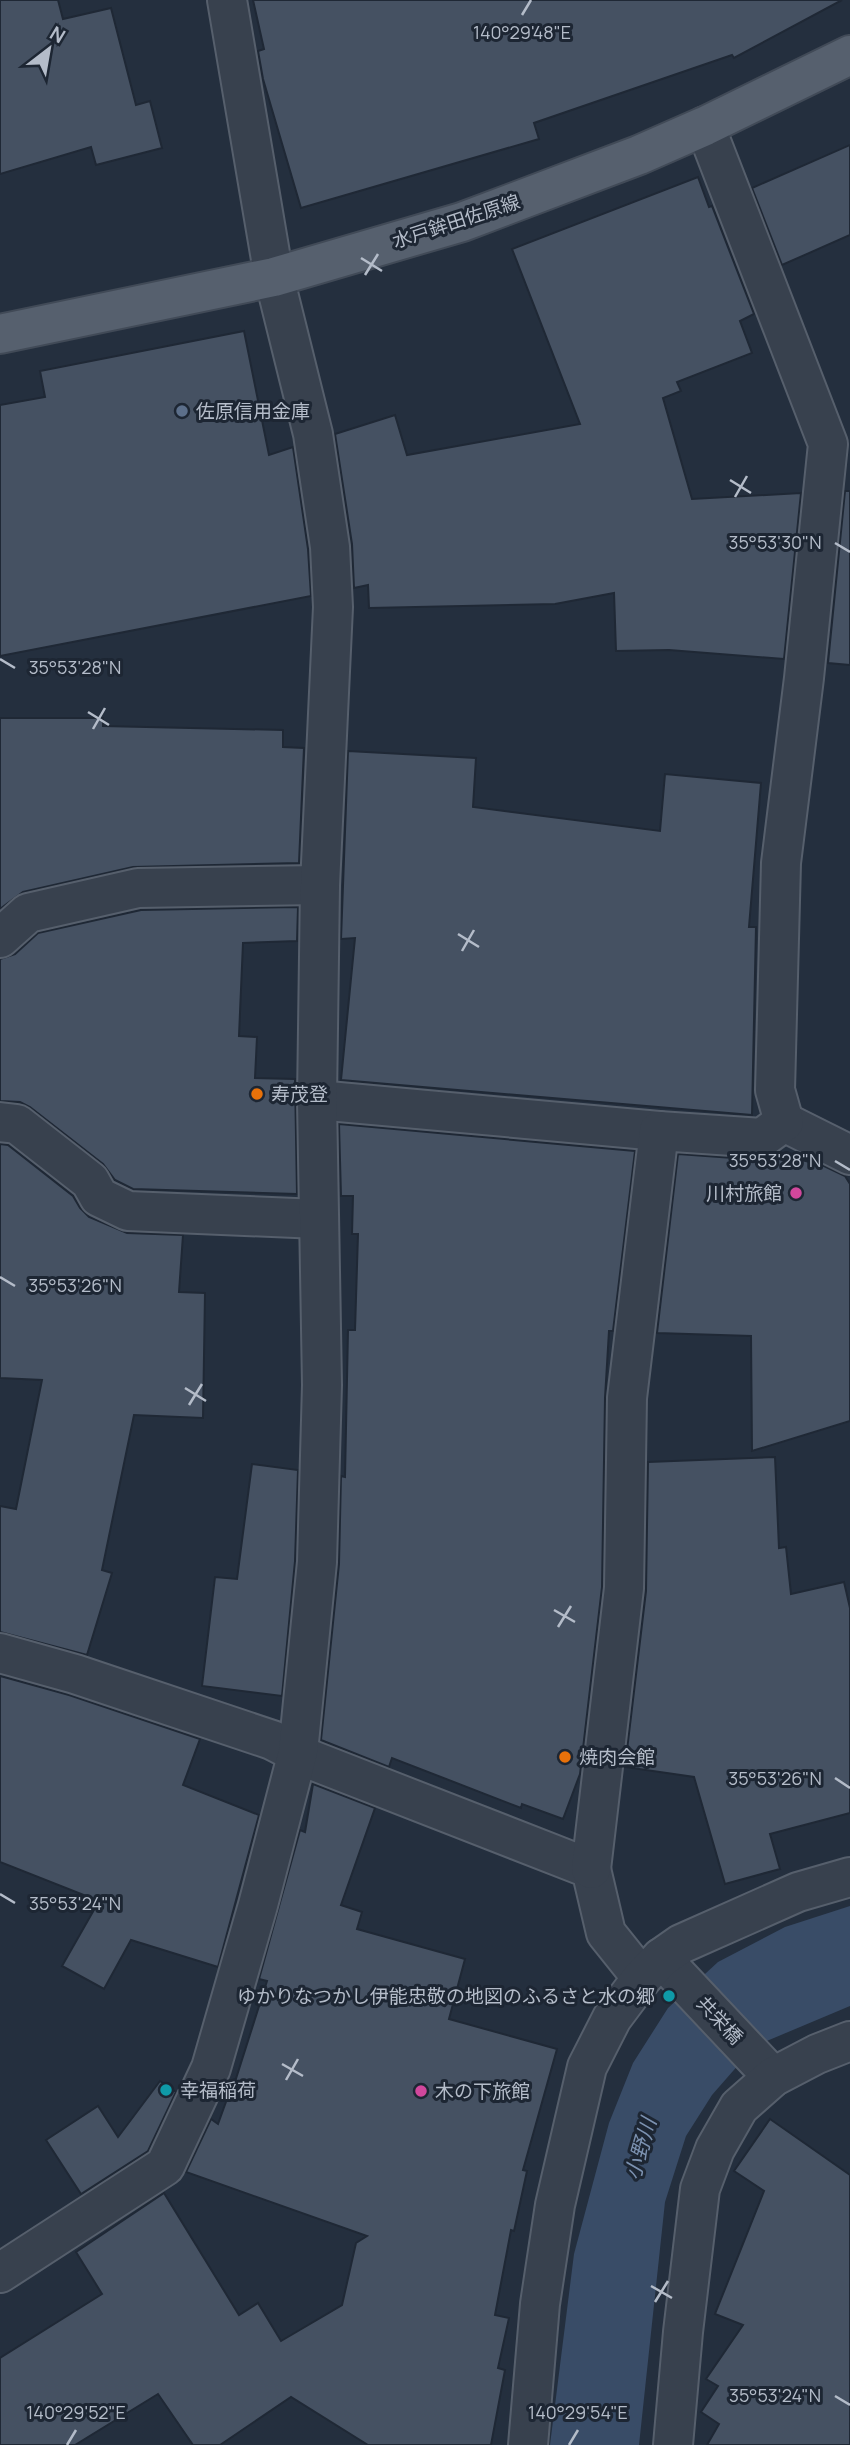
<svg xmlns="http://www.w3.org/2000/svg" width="850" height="2445" viewBox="0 0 850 2445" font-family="Manrope,'Noto Sans JP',sans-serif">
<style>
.water{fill:#394c67}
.building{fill:#455162;stroke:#1f2835;stroke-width:2}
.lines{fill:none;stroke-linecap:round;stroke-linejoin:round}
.minor-casing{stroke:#565f6c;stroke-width:42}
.primary-casing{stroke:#414a57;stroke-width:42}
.minor{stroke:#38414e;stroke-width:38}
.primary{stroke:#56606e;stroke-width:38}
.ticks{fill:none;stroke:#b4bcc9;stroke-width:2.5}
.service-dot{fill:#5c6f8a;stroke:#1d2633;stroke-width:2.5}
.food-dot{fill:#e8710a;stroke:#1d2633;stroke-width:2.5}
.hotel-dot{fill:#d1479c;stroke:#1d2633;stroke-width:2.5}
.culture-dot{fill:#0f9aa8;stroke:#1d2633;stroke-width:2.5}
.labels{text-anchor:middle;stroke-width:6;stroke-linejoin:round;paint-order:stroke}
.street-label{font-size:19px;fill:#b4bcc9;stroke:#1d2633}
.poi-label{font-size:19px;fill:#b4bcc9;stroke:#1d2633;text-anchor:start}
.water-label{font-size:21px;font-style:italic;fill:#7c92b1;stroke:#1d2633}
.ticks-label{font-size:18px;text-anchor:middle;fill:#b4bcc9;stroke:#1d2633;stroke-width:6;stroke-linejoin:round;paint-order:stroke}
</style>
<rect width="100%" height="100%" fill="#242f3e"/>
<path class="water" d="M850,1906V2006L762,2043L740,2063L712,2095L686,2136L665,2202L639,2445H550L574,2254L609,2123L633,2063L668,2008L718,1962L785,1927Z"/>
<g class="building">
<path d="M0,0H58L63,19L111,8L136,105L150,101L162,148L96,165L91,147L0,174Z"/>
<path d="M253,0H842L734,58L732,55L534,123L539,139L301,208L263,79L258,51L264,49Z"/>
<path d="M850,145V235L782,265L752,188Z"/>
<path d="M698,177L709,207L712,206L754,314L740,321L752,353L677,382L681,391L663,398L692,499L801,493L784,659L669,650L616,651L614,593L555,604L369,608L368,585L354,588L352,544L335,434L395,415L407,455L580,424L512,249Z"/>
<path d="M244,331L269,455L293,447L308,549L311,596L0,656V405L45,397L40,371Z"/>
<path d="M845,491H850V665L828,663Z"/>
<path d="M0,718H103V726L283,730V747L304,748L299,863L133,867L23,892L0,909Z"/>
<path d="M348,751L476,758L473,807L660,831L665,774L761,783L749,927H756L752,1115L341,1080L355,938L341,939Z"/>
<path d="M298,907L297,941L243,943L239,1036L257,1037L255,1078L295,1079L297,1194L133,1189L115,1180L103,1164L30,1107L20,1102L0,1101V959L15,954L38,933L141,910Z"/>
<path d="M339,1124L635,1151L613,1331H609L605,1398L602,1587L580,1774L563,1819L522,1804L521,1808L392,1758L389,1767L321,1740L339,1564L341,1476L345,1477L348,1330H355L358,1234H352L353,1196H341Z"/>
<path d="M0,1144L8,1145L73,1196L80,1208L89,1217L127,1233L183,1235L179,1292L205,1293L203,1418L134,1415L102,1570L112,1573L87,1655L0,1632V1506L16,1509L42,1380L0,1378Z"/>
<path d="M678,1154L761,1160L777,1154L822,1165L845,1176L850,1184V1421L752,1451L751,1336L657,1333Z"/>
<path d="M775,1457L779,1548L786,1547L791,1594L844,1582L850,1608V1813L770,1834L780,1869L725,1884L694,1777L625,1767L646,1591L648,1462Z"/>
<path d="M252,1464L298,1470L295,1561L282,1696L202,1686L215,1577L237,1579Z"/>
<path d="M0,1676L69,1695L200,1739L183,1785L259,1815L218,1967L131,1940L104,1989L62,1966L99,1901L0,1862Z"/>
<path d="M313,1784L375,1808L341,1905L362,1912L357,1929L465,1959L449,2019L557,2049L523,2170L527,2171L514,2231L511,2230L495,2315L509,2318L498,2368L505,2370L491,2445H368L291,2397L220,2445H193L158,2394L75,2445H0V2358L102,2294L76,2252L164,2193L239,2315L258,2303L281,2341L342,2305L356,2243L367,2236L186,2172L211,2119L218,2124L231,2088H233L267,1981L259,1979L300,1830L305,1832Z"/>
<path d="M160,2081L176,2092L148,2151L81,2194L46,2140L98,2106L118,2137Z"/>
<path d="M770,2119L850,2175V2445H707L719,2424L701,2412L718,2386L706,2379L743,2325L715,2314L764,2191L734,2171Z"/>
</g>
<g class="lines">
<g class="minor-casing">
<g id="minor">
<path d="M0,938L28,913L138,888L320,885"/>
<path d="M317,1100L659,1131"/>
<path d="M0,1122L17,1124L90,1181L99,1197L128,1211L319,1219"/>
<path d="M784,1122L850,1155"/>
<path d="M0,1653L75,1674L272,1740L309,1759L591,1869L606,1933L642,1978"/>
<path d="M591,1869L624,1588L627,1398L659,1131L762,1138L784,1122L775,1090L781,863L804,678L828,444L705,126"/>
<path d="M661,1958L773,2077"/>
<path d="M0,2273L165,2166L211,2068L258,1905L298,1752L317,1562L322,1385L317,1100L320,885L333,607L330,547L313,434L274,277L227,0"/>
<path d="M528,2445L540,2304L555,2205L587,2067L612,2018L642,1978L661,1958L681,1944L798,1892L850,1877"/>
<path d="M673,2445L683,2332L700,2189L715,2149L739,2107L773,2077L817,2054L850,2041"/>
</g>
</g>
<g class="primary-casing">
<path id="primary" d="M0,334L274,277L462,222L639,155L705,126L850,55"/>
</g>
<use href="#minor" class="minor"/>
<use href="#primary" class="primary"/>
</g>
<path class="ticks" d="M522,15L531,0M361,258L382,271M365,275L378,254M730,480L751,493M735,497L747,476M835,543L850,552M0,659L15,668M88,712L109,725M93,729L105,708M458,934L479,947M462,951L474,930M835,1161L850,1170M0,1277L15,1286M185,1388L206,1401M189,1405L202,1384M554,1610L575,1622M558,1627L571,1606M835,1778L850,1788M0,1894L15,1903M282,2064L303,2076M286,2080L298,2059M651,2286L672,2298M655,2302L668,2281M835,2396L850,2405M67,2445L76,2430M569,2445L578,2430"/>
<circle class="service-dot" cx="182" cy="411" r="7"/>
<g class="food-dot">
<circle cx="257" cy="1094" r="7"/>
<circle cx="565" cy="1757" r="7"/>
</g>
<g class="hotel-dot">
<circle cx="796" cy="1193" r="7"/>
<circle cx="421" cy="2091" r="7"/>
</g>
<g class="culture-dot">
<circle cx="669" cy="1996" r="7"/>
<circle cx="166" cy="2090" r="7"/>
</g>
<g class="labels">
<g class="street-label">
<text transform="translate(456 221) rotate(-18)" y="7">水戸鉾田佐原線</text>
<text transform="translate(720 2020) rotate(47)" y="7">共栄橋</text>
</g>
<g class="poi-label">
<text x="196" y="418">佐原信用金庫</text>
<text x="271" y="1101">寿茂登</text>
<text x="782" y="1200" text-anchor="end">川村旅館</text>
<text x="579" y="1764">焼肉会館</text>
<text x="655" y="2003" text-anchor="end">ゆかりなつかし伊能忠敬の地図のふるさと水の郷</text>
<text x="180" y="2097">幸福稲荷</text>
<text x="435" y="2098">木の下旅館</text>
</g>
<g class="water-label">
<text transform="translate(641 2149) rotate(-74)" y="7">小野川</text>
</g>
</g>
<g class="ticks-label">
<text x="522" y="39">140°29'48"E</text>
<text x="775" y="549">35°53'30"N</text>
<text x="75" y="674">35°53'28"N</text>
<text x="775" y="1167">35°53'28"N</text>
<text x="75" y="1292">35°53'26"N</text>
<text x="775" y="1785">35°53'26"N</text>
<text x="75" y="1910">35°53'24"N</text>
<text x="775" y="2402">35°53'24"N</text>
<text x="76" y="2419">140°29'52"E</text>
<text x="578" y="2419">140°29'54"E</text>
</g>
<g transform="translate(49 49) rotate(31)" stroke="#1d2633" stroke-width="5" paint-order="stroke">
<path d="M0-5L12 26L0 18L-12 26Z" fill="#b4bcc9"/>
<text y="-10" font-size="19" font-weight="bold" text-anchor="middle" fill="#b4bcc9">N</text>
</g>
</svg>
